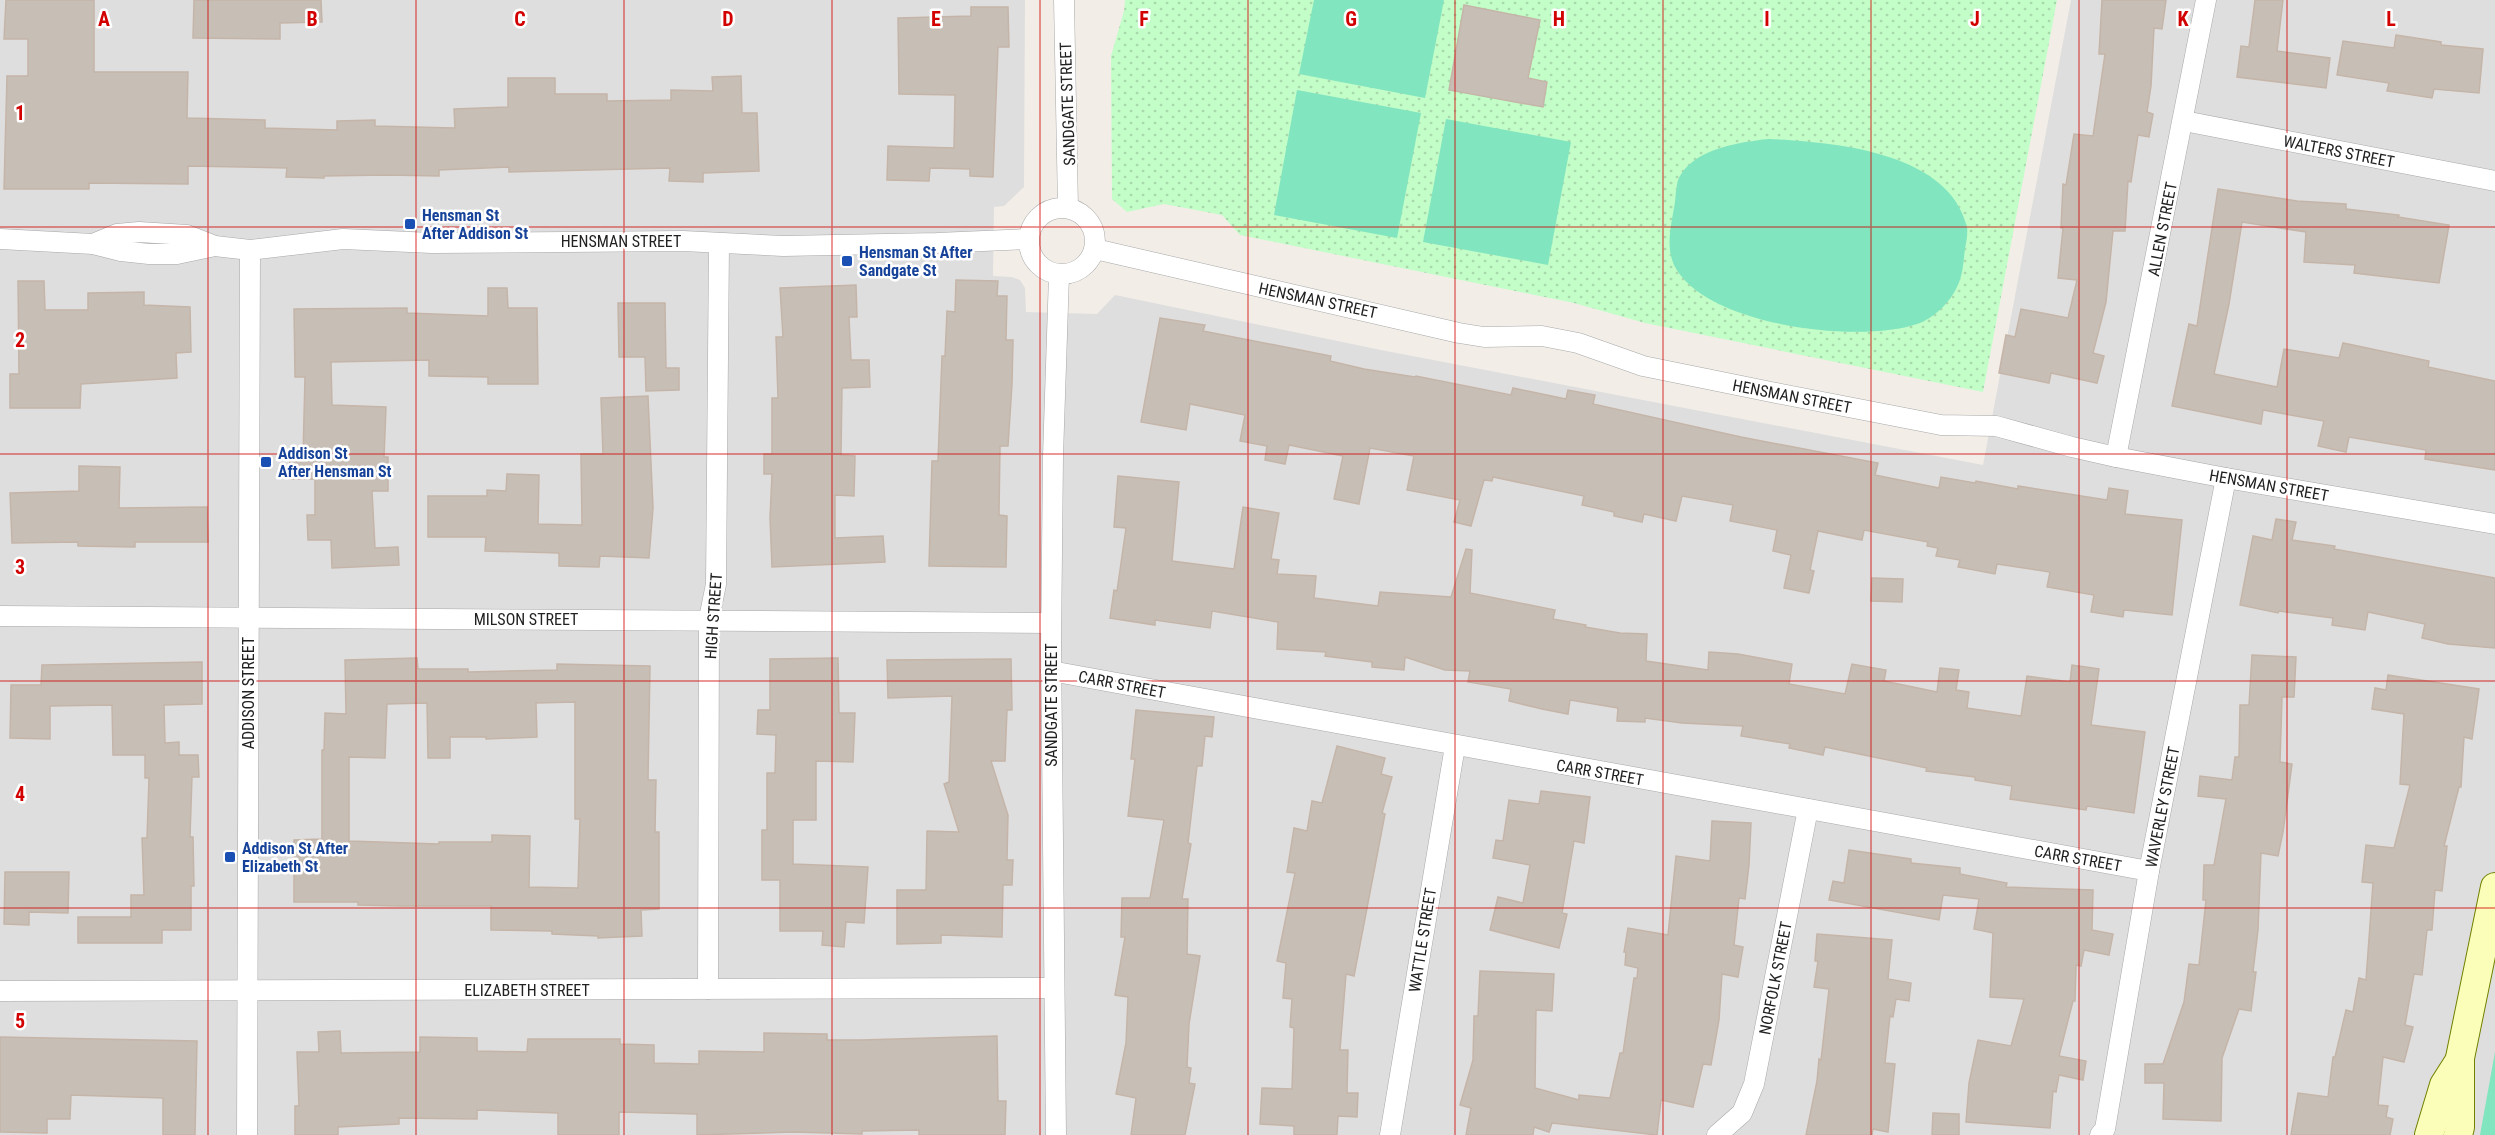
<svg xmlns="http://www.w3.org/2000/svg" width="2495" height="1135" viewBox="0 0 2495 1135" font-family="'Roboto Condensed',sans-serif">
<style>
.residential{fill:#dfdede}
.park{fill:url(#park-dots)}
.pitch{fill:#81e5bf}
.building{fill:#c7beb6;stroke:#c5b5a8;stroke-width:1.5;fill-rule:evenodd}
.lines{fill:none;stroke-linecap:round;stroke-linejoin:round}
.street-casing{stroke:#a8a8a8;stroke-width:21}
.secondary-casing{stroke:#718000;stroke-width:30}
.street{stroke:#fff;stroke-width:20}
.secondary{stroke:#fafeb9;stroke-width:28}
.grid{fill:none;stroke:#d20100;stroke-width:1.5;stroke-opacity:0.55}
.transit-dot{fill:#1a4fb4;stroke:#fff;stroke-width:2}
.labels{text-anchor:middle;stroke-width:5;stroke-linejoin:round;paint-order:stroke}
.street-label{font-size:16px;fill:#212121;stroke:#fff}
.transit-label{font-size:16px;font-weight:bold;fill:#164399;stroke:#fff;text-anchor:start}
.grid-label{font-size:20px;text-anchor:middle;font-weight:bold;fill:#d20100;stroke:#fff;stroke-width:5;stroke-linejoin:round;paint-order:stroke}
</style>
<defs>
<pattern id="park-dots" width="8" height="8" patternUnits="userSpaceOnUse" patternTransform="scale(1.5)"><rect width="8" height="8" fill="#c3fdc8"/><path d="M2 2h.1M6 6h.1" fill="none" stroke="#a7d9ac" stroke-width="1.8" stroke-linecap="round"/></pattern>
</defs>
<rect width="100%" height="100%" fill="#f2eee7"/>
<path class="residential" d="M0,0H1025L1024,187L1004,206L994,207L993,276L1012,277L1020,280L1025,288L1026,312L1097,314L1115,295L1381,350L1983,465L2071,0H2495V1135H0Z"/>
<path class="park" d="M1125,0H2057L1983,392L1645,323L1574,303L1240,235L1222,215L1164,204L1127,212L1112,199L1111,56L1124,11Z"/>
<g class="pitch">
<path d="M1314,0H1444L1425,98L1299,74Z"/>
<path d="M1297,90L1421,113L1397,238L1274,215Z"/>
<path d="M1446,119L1571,142L1548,265L1423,242Z"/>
<path d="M1769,139C1832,142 1949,151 1967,227C1968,234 1966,243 1965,249C1963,264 1963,276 1956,289C1949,303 1933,319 1917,324C1859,344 1704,326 1674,265C1665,245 1672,222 1675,202C1676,195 1676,182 1680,176C1696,148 1741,142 1769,139Z"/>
<path d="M2495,1052V1135H2480Z"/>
</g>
<g class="building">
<path d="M6,0H94V72H188L187,118L265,120V128L337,130V121L375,120V126L455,128L454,109L508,107V78H555V94H607V101L671,100V90L713,91L712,77L741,76L742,113H757L759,171L703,173V182L669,181L670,168L509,172V167L439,170V176L386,175L324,176V178L286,177L287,168L188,166V184L89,183V189H4L7,76H28V39H4Z"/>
<path d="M194,0H321L322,22L280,23V39L193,38Z"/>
<path d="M2102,0H2166L2162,29L2154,28L2151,86L2147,112L2153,114L2149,137L2138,135L2131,182L2128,181L2125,231H2113L2106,302L2093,353L2104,356L2097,383L2051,373L2049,383L1999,373L2006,335L2015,337L2021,309L2068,318L2077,280L2058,278L2063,228H2061L2063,184L2066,185L2074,134L2093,136L2105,54H2099Z"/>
<path d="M2255,0H2283L2277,51L2330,58L2326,88L2237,77L2241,46L2249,47Z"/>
<path d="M1464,5L1540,20L1528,78L1547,82L1543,107L1449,90Z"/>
<path d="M971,7H1008L1009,47H998L993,177L970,176V169L930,168L929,181L887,180L888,146L954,148L955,95L899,94L898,18L971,16Z"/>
<path d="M2396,35L2441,42V45L2483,49L2479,93L2434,89L2432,98L2387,91L2389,83L2337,75L2343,41L2394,48Z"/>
<path d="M2218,189L2297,201L2346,204V209L2399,215L2398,217L2449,225L2439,283L2354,273L2355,265L2304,262L2306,232L2242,222L2229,304L2214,374L2277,387L2284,349L2339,358L2343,343L2429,361L2428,367L2495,381V470L2425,459L2426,450L2349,437L2346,452L2318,446L2324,421L2263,410L2261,424L2172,406L2189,324L2197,326Z"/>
<path d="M956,280L998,281L997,296H1007L1006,340H1013L1012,384L1008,446H1000L999,515L1007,516L1006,567L929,566L932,461H938L942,356H945L947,311L955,312Z"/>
<path d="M18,281H44L45,310H88V293L144,292V305L190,307L191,352L176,353L177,378L81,384L80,408H10V374H19Z"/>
<path d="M856,285L857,317H849L851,360H869L870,387L842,388L841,455L855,456L854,496L835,495V538L883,536L885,562L772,567L770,518L772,474H764V454H772V398H778L776,337H783L780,288Z"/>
<path d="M488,288H507L508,308H537L538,384H488V377L429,376V360L331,362L332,405L386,407L384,457H388V491H372L375,548L398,547L399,565L332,568L331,540H308L307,515H315V479H289L290,456H303L305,377H295L294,309L407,308V313L488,316Z"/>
<path d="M618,303H665L666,368H679V390L646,391L645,357H619Z"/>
<path d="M1160,318L1205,325L1203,331L1331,356L1330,361L1364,369L1415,377L1416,376L1511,395L1513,388L1566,399L1568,390L1595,395L1593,404L1741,437L1878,463L1875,475L1939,488L1941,477L1975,483L1976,481L2018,489V486L2107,500L2109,488L2128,491L2125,514L2182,520L2172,615L2124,610L2123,617L2091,612L2094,595L2047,587L2050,572L1997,564L1995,574L1958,567L1960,560L1936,556L1938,548L1927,546L1928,542L1864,530L1862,540L1818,531L1810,570L1814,571L1809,593L1784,588L1791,555L1773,551L1777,530L1730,521L1733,505L1682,496L1676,521L1644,514L1642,522L1614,516V512L1582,505L1584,496L1493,477L1492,481L1484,480L1471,526L1454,522L1460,500L1407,490L1414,456L1370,448L1359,504L1334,499L1343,456L1289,445L1285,464L1265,460L1267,446L1240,441L1245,415L1190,404L1186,430L1141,422Z"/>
<path d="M648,396L653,508L649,558L600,556L599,567L559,566V553L485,551L486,537H428V496H487V490L506,491L507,474L539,475L538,524L582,525L581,454H603L601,398Z"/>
<path d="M79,466L120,467L119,508L207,507L208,542H135V547L78,546V542L12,543L10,493L79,491Z"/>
<path d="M1118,476L1179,482L1172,561L1234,569L1243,507L1279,513L1271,559L1279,560L1277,574L1316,576L1314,598L1378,606L1380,592L1451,597L1466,549L1472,550L1470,593L1555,610L1553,619L1586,625L1585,627L1620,633L1647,634L1646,661L1708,670L1709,652L1738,654L1792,664L1789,684L1845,694L1852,664L1886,670L1884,681L1937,692L1940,668L1959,670L1956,690L1969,692L1967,708L2021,716L2027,676L2070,682L2072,665L2099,669L2091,725L2145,732L2134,813L2087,806L2086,810L2010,799L2012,786L1975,780V777L1926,771L1927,768L1825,747L1823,755L1789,748L1790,744L1741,736L1743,726L1682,723L1645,718V722L1617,721L1618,708L1570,700L1568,714L1542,709L1509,701L1511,689L1468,682L1470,671L1445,670L1405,657L1404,670L1372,667V662L1325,656L1326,652L1277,649L1278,622L1212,611L1210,628L1155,620V625L1110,618L1114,590L1117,591L1126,528L1114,527Z"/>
<path d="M2276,519L2296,522L2292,540L2335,546L2334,549L2495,578V648L2448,644L2422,638L2425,624L2368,612L2365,630L2332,625L2333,618L2279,611L2278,613L2240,605L2253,536L2272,540Z"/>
<path d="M1872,578L1903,579L1902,602L1871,601Z"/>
<path d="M2252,655L2296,657L2294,697H2282L2280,762L2292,764L2283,832L2278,856L2261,853L2258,930L2253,972H2256L2251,1011L2239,1009L2222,1058L2221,1121L2163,1119L2164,1083H2145V1064H2163L2184,1002L2189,964L2199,965L2206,900H2203L2204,865H2214L2226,799L2198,796L2200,776L2232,780L2235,757H2239L2240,705H2249Z"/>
<path d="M417,658L418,669H468V672L557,670V664L650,666L648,780H656L655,832H659V909L641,910L642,936L598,938V936L552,934V931L491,930V906H400L358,905V902H294V840L322,839V750H324L325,713L346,714L345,660ZM575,702V819H580L578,888L529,887L530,836L492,835V842H439V844L349,841V757L385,758L387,704L427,703L428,758H450V737H486V739L537,737L536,703Z"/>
<path d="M838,658L839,713H855L853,762L816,761V820H793V864L868,867L864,923L846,922L844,947L822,945L823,931H780V880H762V830H767V773H775L776,735L757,734L758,710H770V659Z"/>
<path d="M1011,659L1012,710H1007L1005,761H991L1008,815L1007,860H1013L1012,885H1003L1002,937L941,935V943L897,944V890H926L927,831L959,832L944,784L949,782L952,696L888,698L887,660Z"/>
<path d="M202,662V704L164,705L165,743L179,742V755H198L199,777H192L190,837H193L194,886H191V930H162V943H78V917H131V895H144L142,838H147L149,778H145V755H113L112,705L50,706V739L10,738L11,685H41L42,665Z"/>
<path d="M2388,675L2479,689L2472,739L2464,737L2461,787H2459L2444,846H2447L2442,891L2435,890L2432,930H2427L2422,975L2414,974L2405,1025L2413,1027L2404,1062L2383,1057L2378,1105L2388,1106L2386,1117L2393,1119L2390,1135H2291L2298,1093L2328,1097L2333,1057H2335L2346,1010L2353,1012L2359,978L2366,980L2373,883L2362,882L2366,845L2394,848L2410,785L2400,784L2404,714L2372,709L2375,688L2386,690Z"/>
<path d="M1136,710L1214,717L1212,737L1205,736L1202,766H1197L1188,843L1191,844L1182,899H1188L1187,954L1200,956L1189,1024L1187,1067L1191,1068L1189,1083L1195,1084L1185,1135H1131L1136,1098L1116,1094L1126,1043L1128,997L1115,995L1125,937H1121L1122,898H1150L1164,820L1128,816L1135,759H1131Z"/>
<path d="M1337,746L1385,758L1381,774L1392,777L1382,813L1385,814L1354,976L1346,974L1340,1050H1348L1347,1093H1358L1357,1117L1338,1116L1337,1135H1294V1126L1260,1124L1262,1088L1292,1089L1294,1028L1290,1027L1292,999L1283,998L1286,963L1277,961L1295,873L1287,872L1294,828L1307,831L1312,801L1322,803Z"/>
<path d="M1541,791L1590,797L1584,843L1574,841L1562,913L1567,914L1559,948L1490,930L1498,897L1523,903L1530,865L1493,858L1496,840L1503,841L1509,800L1539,804Z"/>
<path d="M1712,821L1751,823L1749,865L1745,899L1739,898L1734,945L1743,947L1738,977L1722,974L1719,1020L1711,1065L1703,1064L1693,1107L1661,1100L1657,1135L1552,1123L1549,1132L1534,1127L1533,1135H1466L1471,1108L1460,1105L1473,1060L1474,1016H1478L1480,971L1554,974L1552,1011L1536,1010L1535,1088L1579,1100V1095L1610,1098L1620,1053H1623L1634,978H1637L1638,968L1625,965L1626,952H1624L1628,928L1668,935L1676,856L1710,861Z"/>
<path d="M1849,850L1911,859V863L1960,868V874L2007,883L2006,887L2093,890L2092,930L2113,934L2109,955L2084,950L2081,966L2076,965L2075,1001H2073L2059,1056L2086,1061L2083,1080L2059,1075L2056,1092L2053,1091L2050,1128L1966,1122L1969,1083L1978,1040L2011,1046L2024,999L1990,997L1993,933L1974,929L1979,899L1943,895L1939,920L1829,900L1833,881L1844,883Z"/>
<path d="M5,872H69L68,913L29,912V925L4,924Z"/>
<path d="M1817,934L1892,940L1888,979L1911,983L1909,1001L1896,999L1893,1017L1890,1016L1885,1063L1895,1064L1888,1132L1873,1129L1872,1135H1806L1817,1081L1819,1059L1821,1060L1829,989L1814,987L1818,961H1815Z"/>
<path d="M340,1031L341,1053L420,1052V1037L477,1038V1051L527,1052L528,1039H620V1044L654,1045V1063L699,1064V1051L764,1052V1033L827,1034V1040H861L997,1036L998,1101H1006L1005,1135H919V1130L862,1131V1134L793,1132L697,1135V1114L619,1112V1135H558V1113L477,1110V1119L399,1118V1124L338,1127V1135H295V1106H299L297,1052H319L318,1032Z"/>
<path d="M0,1037L197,1041L195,1135H163V1098L71,1095L70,1119H47V1133L0,1132Z"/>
<path d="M1933,1113L1959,1114V1135H1932Z"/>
</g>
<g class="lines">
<g class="street-casing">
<g id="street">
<path d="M1064,0L1068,208"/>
<path d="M2184,121L2495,181"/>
<circle cx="1062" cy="241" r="33"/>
<path d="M0,239L93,244L121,251L149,254H177L215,246"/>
<path d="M93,244L117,234L139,232L187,235L215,246L250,250L343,239L432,243L683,241L783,246L937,243L1028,239"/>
<path d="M1095,249L1459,333L1484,337L1542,336L1578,343L1643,366L1771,392L1941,425L1996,426L2072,447L2116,457L2226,478L2495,524"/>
<path d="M2116,457L2206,0"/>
<path d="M0,616L1051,623"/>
<path d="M1051,671L2149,871"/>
<path d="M708,989L709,619L716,584L719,243"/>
<path d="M0,991L1053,988"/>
<path d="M247,1135L250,250"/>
<path d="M1056,1135L1051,647L1053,456L1059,275"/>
<path d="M1390,1135L1455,746"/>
<path d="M1717,1135L1742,1113L1754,1084L1808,809"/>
<path d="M2100,1135L2105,1129L2149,871L2226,478"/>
</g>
</g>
<g class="secondary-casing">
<g id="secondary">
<path d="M2429,1135L2444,1085L2458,1063"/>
<path d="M2458,1135L2460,1127V1058L2495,887"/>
</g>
</g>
<use href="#street" class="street"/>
<use href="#secondary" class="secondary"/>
</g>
<path class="grid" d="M208,0V1135M416,0V1135M624,0V1135M832,0V1135M1040,0V1135M1248,0V1135M1455,0V1135M1663,0V1135M1871,0V1135M2079,0V1135M2287,0V1135M0,227H2495M0,454H2495M0,681H2495M0,908H2495"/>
<g class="transit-dot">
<rect x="404" y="218" width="12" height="12" rx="3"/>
<rect x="841" y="255" width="12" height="12" rx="3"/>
<rect x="260" y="456" width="12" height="12" rx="3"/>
<rect x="224" y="851" width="12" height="12" rx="3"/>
</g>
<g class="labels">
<g class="street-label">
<text transform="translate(1067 104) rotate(-92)" y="6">SANDGATE STREET</text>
<text transform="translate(2339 151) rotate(11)" y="6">WALTERS STREET</text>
<text transform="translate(2162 229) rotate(-79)" y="6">ALLEN STREET</text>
<text x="621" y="247">HENSMAN STREET</text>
<text transform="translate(1318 300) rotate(12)" y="6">HENSMAN STREET</text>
<text transform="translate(1792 396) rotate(11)" y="6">HENSMAN STREET</text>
<text transform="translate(2269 485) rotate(10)" y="6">HENSMAN STREET</text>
<text transform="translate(713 616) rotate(-86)" y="6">HIGH STREET</text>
<text x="526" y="625">MILSON STREET</text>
<text transform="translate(1122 684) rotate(11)" y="6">CARR STREET</text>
<text transform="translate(248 693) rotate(-90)" y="6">ADDISON STREET</text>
<text transform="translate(1051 705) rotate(-90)" y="6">SANDGATE STREET</text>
<text transform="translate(1600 772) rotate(10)" y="6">CARR STREET</text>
<text transform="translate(2162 807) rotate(-79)" y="6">WAVERLEY STREET</text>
<text transform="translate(2078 858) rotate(10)" y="6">CARR STREET</text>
<text transform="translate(1422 940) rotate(-81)" y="6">WATTLE STREET</text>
<text transform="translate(1775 978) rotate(-79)" y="6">NORFOLK STREET</text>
<text x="527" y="996">ELIZABETH STREET</text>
</g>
<g class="transit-label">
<text x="422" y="221">Hensman St<tspan x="422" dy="18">After Addison St</tspan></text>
<text x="859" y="258">Hensman St After<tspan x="859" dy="18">Sandgate St</tspan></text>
<text x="278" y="459">Addison St<tspan x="278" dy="18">After Hensman St</tspan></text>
<text x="242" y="854">Addison St After<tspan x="242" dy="18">Elizabeth St</tspan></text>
</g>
</g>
<g class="grid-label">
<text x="104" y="26">A</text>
<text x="312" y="26">B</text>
<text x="520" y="26">C</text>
<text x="728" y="26">D</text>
<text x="936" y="26">E</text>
<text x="1144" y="26">F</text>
<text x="1351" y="26">G</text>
<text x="1559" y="26">H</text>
<text x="1767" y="26">I</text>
<text x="1975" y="26">J</text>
<text x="2183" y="26">K</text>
<text x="2391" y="26">L</text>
<text x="20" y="120">1</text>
<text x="20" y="347">2</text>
<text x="20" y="574">3</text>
<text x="20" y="801">4</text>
<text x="20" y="1028">5</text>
</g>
</svg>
